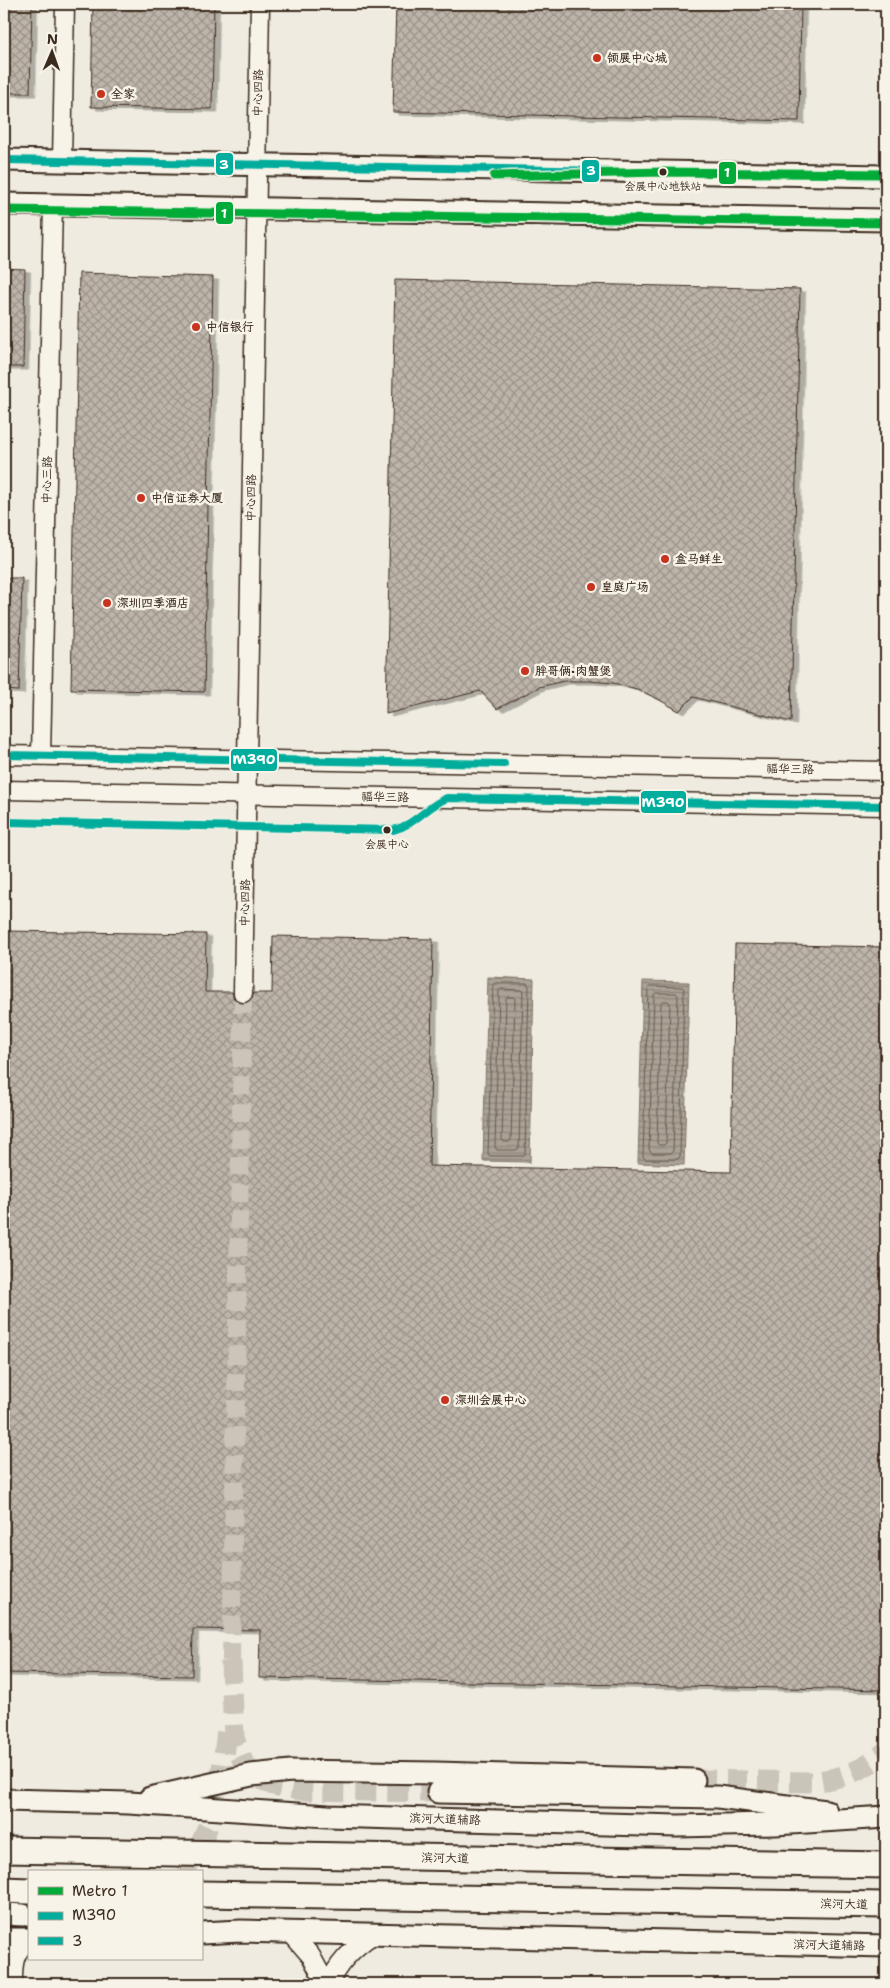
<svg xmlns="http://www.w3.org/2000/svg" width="890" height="1988" viewBox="0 0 890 1988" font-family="'Shantell Sans','LXGW WenKai TC',sans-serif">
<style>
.water{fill:url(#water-rules);stroke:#7e7266}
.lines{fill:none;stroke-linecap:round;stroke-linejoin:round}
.shore{stroke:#675a4e;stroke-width:1}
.building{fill:url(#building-cross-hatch);stroke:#3b2a1e;filter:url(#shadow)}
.minor-tunnel{stroke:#cbc4b9;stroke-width:18;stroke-dasharray:18 9;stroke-linecap:butt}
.major-tunnel{stroke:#cbc4b9;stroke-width:21;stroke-dasharray:21 11;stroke-linecap:butt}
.minor-casing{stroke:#3b2a1e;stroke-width:21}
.major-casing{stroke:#3b2a1e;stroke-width:25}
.highway-casing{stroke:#3b2a1e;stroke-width:29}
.minor{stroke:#f7f3e8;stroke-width:18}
.major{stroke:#f7f3e8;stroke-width:21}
.highway{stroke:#f7f3e8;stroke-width:25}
.bus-1-casing{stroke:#f7f3e8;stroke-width:11}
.bus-2-casing{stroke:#f7f3e8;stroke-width:11}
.bus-1{stroke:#01ad9c;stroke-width:8}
.bus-2{stroke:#01ad9c;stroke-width:8}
.metro-1-casing{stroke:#f7f3e8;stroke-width:12}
.metro-1{stroke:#00ab39;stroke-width:9}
.poi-dot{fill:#c8321e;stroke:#f7f3e8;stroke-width:2}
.bus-dot{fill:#3b2a1e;stroke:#f7f3e8;stroke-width:2}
.labels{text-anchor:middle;stroke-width:5;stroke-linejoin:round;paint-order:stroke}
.bus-label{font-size:11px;fill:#3b2a1e;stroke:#f7f3e8}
.poi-label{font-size:12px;font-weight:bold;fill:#3b2a1e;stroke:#f7f3e8;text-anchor:start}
.street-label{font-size:12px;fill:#3b2a1e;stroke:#f7f3e8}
.line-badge{stroke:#f7f3e8;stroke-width:2}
.badge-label{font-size:14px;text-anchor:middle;font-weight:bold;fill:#fff}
</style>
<defs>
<pattern id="water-rules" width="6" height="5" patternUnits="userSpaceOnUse" patternTransform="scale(1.25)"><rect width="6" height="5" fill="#aaa296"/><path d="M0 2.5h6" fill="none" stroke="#8c847a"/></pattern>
<pattern id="building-cross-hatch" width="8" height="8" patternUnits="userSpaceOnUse" patternTransform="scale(1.25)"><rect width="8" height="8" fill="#bdb5aa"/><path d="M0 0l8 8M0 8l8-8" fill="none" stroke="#9b938a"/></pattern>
<filter id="shadow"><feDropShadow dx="5.5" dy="3" stdDeviation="0" flood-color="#0004"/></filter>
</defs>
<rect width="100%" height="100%" fill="#efebe0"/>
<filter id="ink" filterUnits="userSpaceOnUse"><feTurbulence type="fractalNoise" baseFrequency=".02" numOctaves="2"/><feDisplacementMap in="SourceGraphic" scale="10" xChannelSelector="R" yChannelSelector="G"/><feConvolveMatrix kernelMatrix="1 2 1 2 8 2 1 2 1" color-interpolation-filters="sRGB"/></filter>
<g filter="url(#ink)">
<g class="water">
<path d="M488,977L534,979L530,1162L483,1161Z"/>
<path d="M643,981L689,982L684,1165L638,1163Z"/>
</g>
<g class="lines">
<g class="shore">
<path d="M495,983H527L529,986L525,1154L523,1156H490L488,1154L493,985Z"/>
<path d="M650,986L682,987L684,989L680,1157L677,1159H645L643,1157L648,989Z"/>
<path d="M501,989L521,990L523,992L519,1148L516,1150H497L495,1147L499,991Z"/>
<path d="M656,993H676L678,996L673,1151L671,1153H652L649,1150L654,995Z"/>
<path d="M508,997H513L515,999L511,1140L509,1142H504L502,1140L506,999Z"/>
<path d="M663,1001H668L670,1003L666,1143L664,1145H659L657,1143L661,1003Z"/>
</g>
</g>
<g class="building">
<path d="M4,4H32L30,93H4Z"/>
<path d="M93,4H214L212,109L91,107Z"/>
<path d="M396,4H801L799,121L393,112Z"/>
<path d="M4,268L25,269L23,367H4Z"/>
<path d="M79,273L213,277L204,692L71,689Z"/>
<path d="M395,280L800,289L791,722L693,697L679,711L658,699L637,689L613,683L589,681H564L539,687L497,709L480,691L386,714Z"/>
<path d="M4,578H22L19,691L4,690Z"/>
<path d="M4,931L206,934L205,992H232L234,999L242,1004L249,1002L254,993H272L273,936L433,939L429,1166L584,1169L731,1172L735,944L886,947V1690L259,1678L260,1630L193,1629L192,1676L4,1673Z"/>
</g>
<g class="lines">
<path class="minor-tunnel" d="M231,1661L243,993"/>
<g class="major-tunnel">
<path d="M231,1661L234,1738L243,1762L255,1776L273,1785L301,1790L438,1792"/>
<path d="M694,1780L811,1782C840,1779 864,1771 886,1751"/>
<path d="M182,1872C213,1839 223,1772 227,1729"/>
</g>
<g class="minor-casing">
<g id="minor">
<path d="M62,161L65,4"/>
<path d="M4,755L886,771"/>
<path d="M41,755L53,205"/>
<path d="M4,790L886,806"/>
<path d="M243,993L260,4"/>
<path d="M290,1932L311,1956L326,1984"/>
<path d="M13,1984C13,1968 12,1951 29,1942"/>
<path d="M329,1984C338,1962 354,1947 374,1934"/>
</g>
</g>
<g class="major-casing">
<g id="major">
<path d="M4,160L886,176"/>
<path d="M4,204L886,220"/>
<path d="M438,1792L718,1797L826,1811"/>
<path d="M150,1798L251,1775L291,1771L437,1773L694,1780"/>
<path d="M4,1800L129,1803L328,1816L677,1826L775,1824L886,1817"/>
<path d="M4,1914L23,1915"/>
<path d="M201,1933L241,1931L886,1946"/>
<path d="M4,1939H29"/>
</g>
</g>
<g class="highway-casing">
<g id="highway">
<path d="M4,1850L886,1865"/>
<path d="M4,1890L29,1891"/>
<path d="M201,1894L886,1905"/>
</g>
</g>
<use href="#minor" class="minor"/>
<use href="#major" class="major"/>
<use href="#highway" class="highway"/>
<g class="bus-1-casing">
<g id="bus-1">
<path d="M4,755L504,764"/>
<path d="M4,822L393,830C415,825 427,806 447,798L886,806"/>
</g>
</g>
<g class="bus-2-casing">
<path id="bus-2" d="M4,160L886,176"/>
</g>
<use href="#bus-1" class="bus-1"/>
<use href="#bus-2" class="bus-2"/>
<g class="metro-1-casing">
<g id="metro-1">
<path d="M494,176L662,172L886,174"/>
<path d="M4,210L886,223"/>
</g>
</g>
<use href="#metro-1" class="metro-1"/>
</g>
</g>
<g class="poi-dot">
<circle cx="597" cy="58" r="5"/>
<circle cx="101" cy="94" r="5"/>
<circle cx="196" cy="327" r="5"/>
<circle cx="141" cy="498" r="5"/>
<circle cx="665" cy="559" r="5"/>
<circle cx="591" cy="587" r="5"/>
<circle cx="107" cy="603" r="5"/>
<circle cx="525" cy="671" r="5"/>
<circle cx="445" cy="1400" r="5"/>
</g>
<g class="bus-dot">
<circle cx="663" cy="172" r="4.5"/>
<circle cx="387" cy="830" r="4.5"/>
</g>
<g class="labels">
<g class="bus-label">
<text x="663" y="190">会展中心地铁站</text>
<text x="387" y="848">会展中心</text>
</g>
<g class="poi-label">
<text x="607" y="62">领展中心城</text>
<text x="111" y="98">全家</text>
<text x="206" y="331">中信银行</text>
<text x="151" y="502">中信证券大厦</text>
<text x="675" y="563">盒马鲜生</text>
<text x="601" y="591">皇庭广场</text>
<text x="117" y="607">深圳四季酒店</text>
<text x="535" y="675">胖哥俩·肉蟹煲</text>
<text x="455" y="1404">深圳会展中心</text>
</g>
<g class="street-label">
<text transform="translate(258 93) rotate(-89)" y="4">中心四路</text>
<text transform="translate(47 480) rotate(-89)" y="4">中心三路</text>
<text transform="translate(251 498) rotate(-89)" y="4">中心四路</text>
<text transform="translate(790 769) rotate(1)" y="4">福华三路</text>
<text transform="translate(385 797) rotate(1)" y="4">福华三路</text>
<text transform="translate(245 903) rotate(-89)" y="4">中心四路</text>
<text transform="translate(445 1819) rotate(2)" y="4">滨河大道辅路</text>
<text transform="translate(445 1858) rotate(1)" y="4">滨河大道</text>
<text transform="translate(844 1904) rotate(1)" y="4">滨河大道</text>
<text transform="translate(829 1945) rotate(1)" y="4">滨河大道辅路</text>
</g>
</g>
<g class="line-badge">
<rect x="215" y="152" width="19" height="24" rx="5" fill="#01ad9c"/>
<rect x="581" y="159" width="19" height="24" rx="5" fill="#01ad9c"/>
<rect x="718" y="161" width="19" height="24" rx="5" fill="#00ab39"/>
<rect x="215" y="201" width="19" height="24" rx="5" fill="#00ab39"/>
<rect x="230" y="748" width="48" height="24" rx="5" fill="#01ad9c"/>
<rect x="640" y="790" width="47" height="24" rx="5" fill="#01ad9c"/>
</g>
<g class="badge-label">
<text x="224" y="169">3</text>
<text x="591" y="175">3</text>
<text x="727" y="177">1</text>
<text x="224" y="218">1</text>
<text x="254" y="764">M390</text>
<text x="663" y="807">M390</text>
</g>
<rect width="890" height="1988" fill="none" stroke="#f7f3e8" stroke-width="20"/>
<rect x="10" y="10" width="870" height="1968" fill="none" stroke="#3b2a1e" stroke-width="2" filter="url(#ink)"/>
<rect x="28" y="1870" width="175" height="90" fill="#f7f3e8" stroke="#aca397"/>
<rect x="38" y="1887" width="25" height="8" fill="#00ab39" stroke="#aca397"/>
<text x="72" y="1896" font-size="15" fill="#3b2a1e">Metro 1</text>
<rect x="38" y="1912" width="25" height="8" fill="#01ad9c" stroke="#aca397"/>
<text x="72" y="1920" font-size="15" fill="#3b2a1e">M390</text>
<rect x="38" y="1937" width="25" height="8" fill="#01ad9c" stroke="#aca397"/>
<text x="72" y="1946" font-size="15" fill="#3b2a1e">3</text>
<g transform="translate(52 52) rotate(2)" stroke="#f7f3e8" stroke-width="4" paint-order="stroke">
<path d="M0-4L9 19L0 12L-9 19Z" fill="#3b2a1e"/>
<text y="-8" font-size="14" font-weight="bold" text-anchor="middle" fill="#3b2a1e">N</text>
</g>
</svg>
